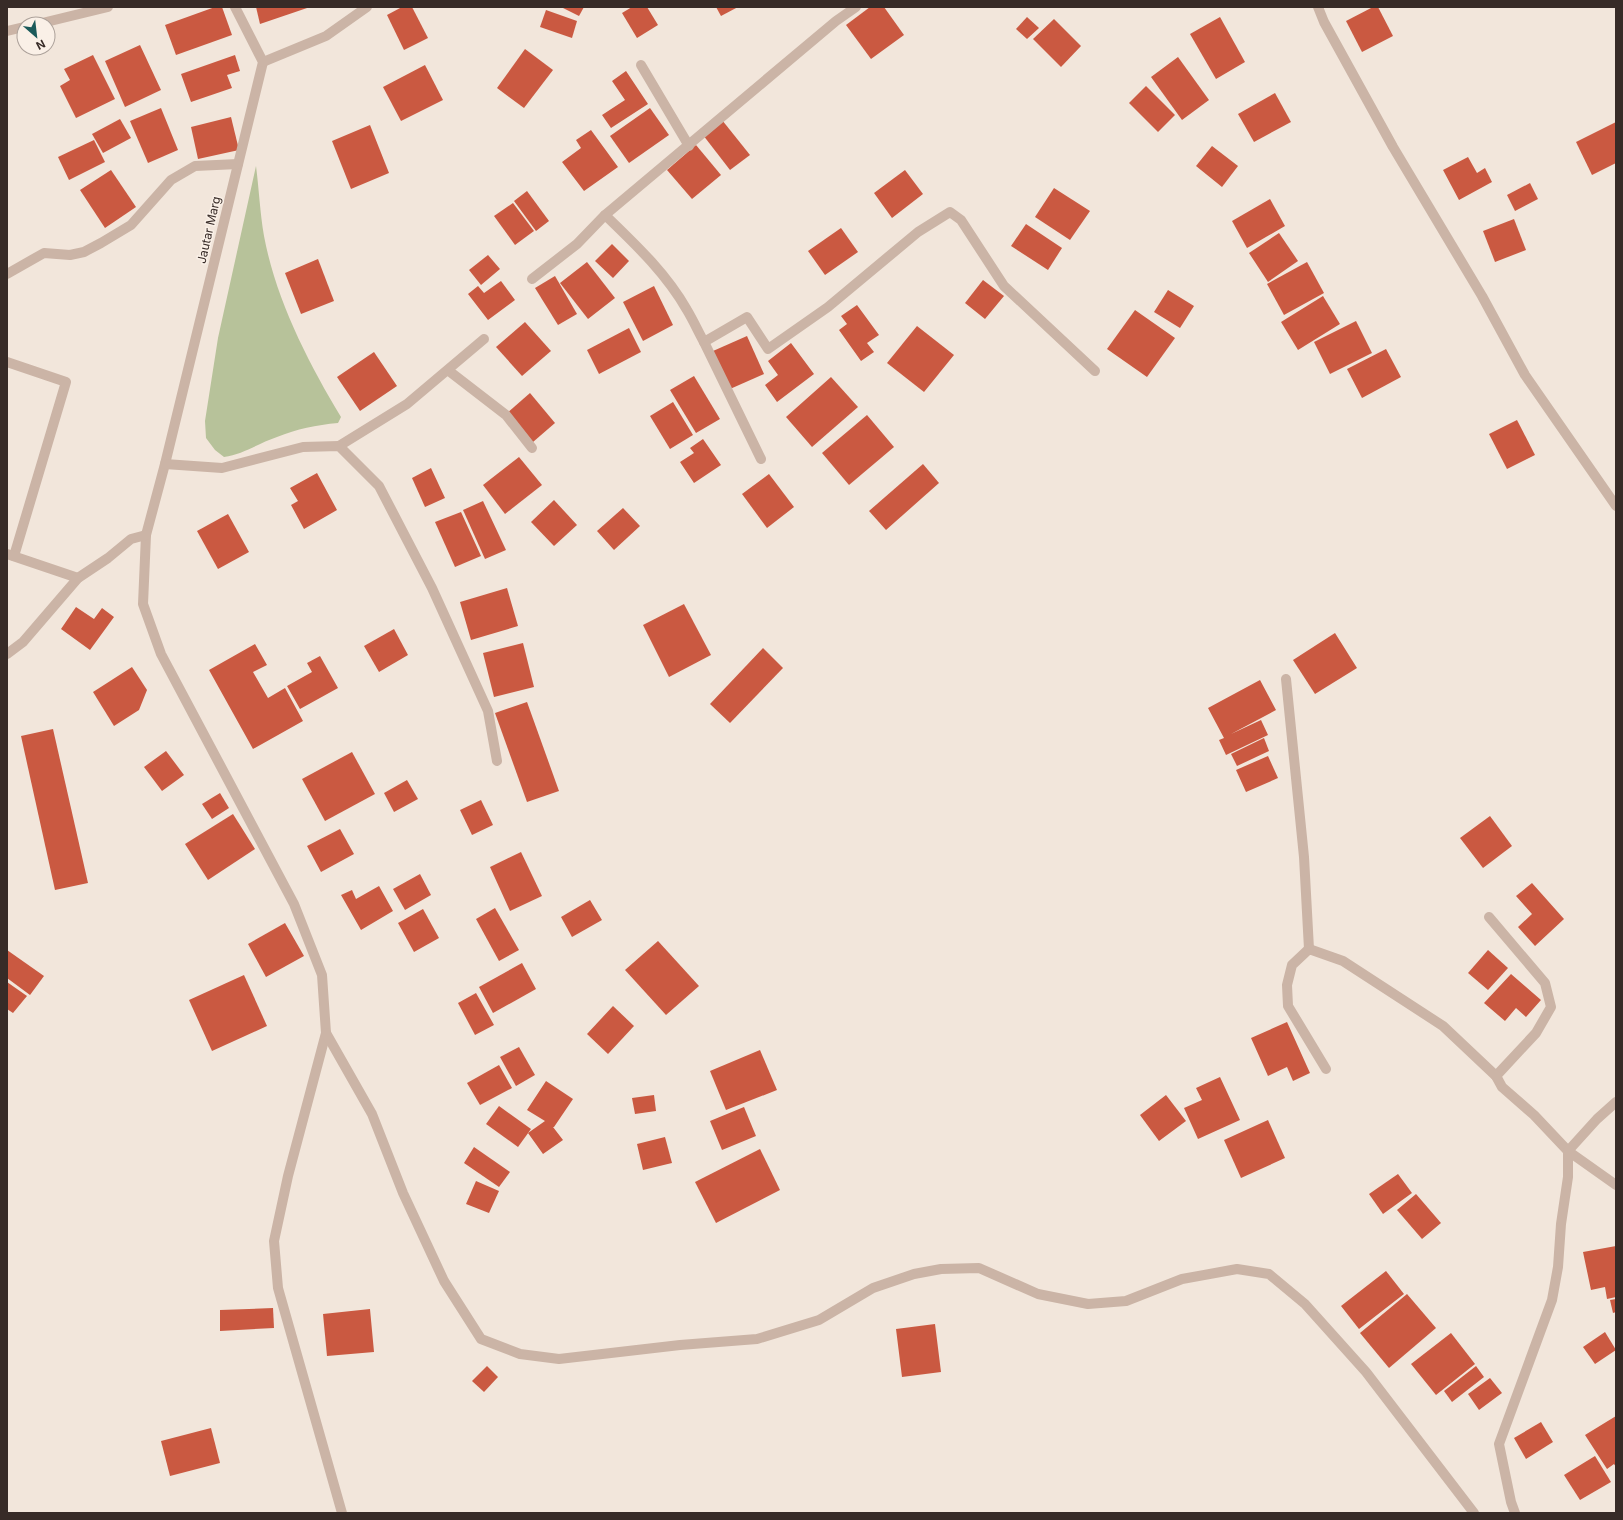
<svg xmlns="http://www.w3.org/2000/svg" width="1623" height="1520" viewBox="0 0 1623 1520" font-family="Inter,sans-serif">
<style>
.green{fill:#b7c29a}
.building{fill:#ca5941}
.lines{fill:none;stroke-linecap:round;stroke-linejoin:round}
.minor{stroke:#cbb4a6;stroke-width:10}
.labels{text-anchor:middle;stroke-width:3;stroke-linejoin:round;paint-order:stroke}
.street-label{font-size:12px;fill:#372b27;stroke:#faf0e7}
</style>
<rect width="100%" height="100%" fill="#f2e6db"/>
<path class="green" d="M256,166C259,189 260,213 264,236C276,300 308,362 341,417L338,423C316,425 297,429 277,437C259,443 244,454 224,457L215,450L206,438L205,421L218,338Z"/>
<g class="building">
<path d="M215,7H222L232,35L176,55L165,25Z"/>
<path d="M256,7H310L260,24Z"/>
<path d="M402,7H412L428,38L404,50L387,15Z"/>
<path d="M561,7H584L579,16Z"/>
<path d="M632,7H647L658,25L637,38L622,13Z"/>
<path d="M716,7H738L721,16Z"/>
<path d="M870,7H884L904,35L871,59L846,25Z"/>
<path d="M1373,7H1378L1393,36L1362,52L1346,21Z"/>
<path d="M546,10L577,21L572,38L540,27Z"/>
<path d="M1027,17L1039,28L1027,39L1016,29Z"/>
<path d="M1220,17L1245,62L1216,79L1190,34Z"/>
<path d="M1054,19L1081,46L1061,67L1033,39Z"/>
<path d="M140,45L161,90L125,107L105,61Z"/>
<path d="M525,49L553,70L524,108L497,88Z"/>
<path d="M93,55L115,99L76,118L60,86L70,80L64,69Z"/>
<path d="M235,55L240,71L227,75L232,88L191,102L181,74Z"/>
<path d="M1178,57L1209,100L1182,120L1151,77Z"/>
<path d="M425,65L443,100L401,121L383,87Z"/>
<path d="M626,71L648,104L611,128L602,115L625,100L612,81Z"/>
<path d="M1146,86L1175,115L1158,132L1129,103Z"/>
<path d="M1275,93L1291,122L1254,142L1238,114Z"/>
<path d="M161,108L178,150L148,163L130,121Z"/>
<path d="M650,108L669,135L629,163L610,136Z"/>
<path d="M231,117L239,150L198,159L191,127Z"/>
<path d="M120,119L131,138L103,153L92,134Z"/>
<path d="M722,120L750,155L730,170L703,135Z"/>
<path d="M1616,122V163L1592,175L1576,142Z"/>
<path d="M370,125L389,173L351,189L332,141Z"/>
<path d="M591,130L618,167L584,191L562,162L581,148L576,140Z"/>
<path d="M94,140L105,162L69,180L58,157Z"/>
<path d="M696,145L721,175L692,199L667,170Z"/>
<path d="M1212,146L1238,166L1222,187L1196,166Z"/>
<path d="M1468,157L1477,173L1485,168L1492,182L1459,200L1443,170Z"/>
<path d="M111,170L136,207L105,228L80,190Z"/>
<path d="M905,170L923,194L892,218L874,193Z"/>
<path d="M1530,183L1538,199L1515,211L1507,195Z"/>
<path d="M1054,188L1090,211L1070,240L1035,217Z"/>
<path d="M527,191L549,221L536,231L514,201Z"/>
<path d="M1270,199L1285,226L1247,248L1232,221Z"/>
<path d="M513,203L534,231L515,245L494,216Z"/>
<path d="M1514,219L1526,250L1495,262L1483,231Z"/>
<path d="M1026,224L1062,248L1048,270L1011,246Z"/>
<path d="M841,228L858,252L825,275L808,251Z"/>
<path d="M1279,233L1298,261L1268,282L1249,253Z"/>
<path d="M612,244L629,261L613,278L595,261Z"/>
<path d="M488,255L500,269L481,285L469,270Z"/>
<path d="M318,259L334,301L301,314L285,273Z"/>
<path d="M587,262L615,298L588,319L560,283Z"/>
<path d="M1307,262L1324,293L1284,315L1267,284Z"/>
<path d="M555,276L577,314L558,325L535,288Z"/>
<path d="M983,280L1004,296L985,319L965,303Z"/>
<path d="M501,281L515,300L488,320L468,294L478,286L484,293Z"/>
<path d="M654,286L673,325L643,341L623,302Z"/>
<path d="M1168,290L1194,306L1180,328L1154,312Z"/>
<path d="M1323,296L1340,324L1298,350L1281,322Z"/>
<path d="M857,305L879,335L867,343L874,352L861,361L839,330L847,324L841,316Z"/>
<path d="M1135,310L1175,338L1147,377L1107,349Z"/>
<path d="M1356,321L1372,353L1330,374L1314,342Z"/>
<path d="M525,322L551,351L522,376L496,347Z"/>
<path d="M917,326L954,355L924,392L887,363Z"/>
<path d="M629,328L641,352L599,374L587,350Z"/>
<path d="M747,336L764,374L730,389L713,351Z"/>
<path d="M791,343L814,374L777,402L765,385L778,375L768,361Z"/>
<path d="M1386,349L1401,377L1362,398L1347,369Z"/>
<path d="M374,352L397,386L360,411L337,377Z"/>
<path d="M694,376L720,419L696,433L670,390Z"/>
<path d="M831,377L858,407L812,447L786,417Z"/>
<path d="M530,393L555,423L533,442L507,413Z"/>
<path d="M673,402L693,435L670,449L650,416Z"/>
<path d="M867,415L894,447L849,485L822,453Z"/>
<path d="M1517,420L1535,455L1507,469L1489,434Z"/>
<path d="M703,439L721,465L694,483L680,462L694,453L690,448Z"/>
<path d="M519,457L542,485L505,514L483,485Z"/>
<path d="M923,464L939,483L886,530L869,511Z"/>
<path d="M431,468L445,498L425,507L412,478Z"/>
<path d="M317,473L337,510L304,529L291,505L298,501L290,488Z"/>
<path d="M769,474L794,507L767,528L742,494Z"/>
<path d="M554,500L577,525L554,546L531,522Z"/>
<path d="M483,501L506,550L485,559L463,510Z"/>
<path d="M623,508L640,526L614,550L597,531Z"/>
<path d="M461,512L481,556L455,567L435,522Z"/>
<path d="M228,514L249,552L218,569L197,531Z"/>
<path d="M507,588L518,626L471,640L460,602Z"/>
<path d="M684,604L711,655L669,677L643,625Z"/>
<path d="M76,607L94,619L102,608L114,617L90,650L61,629Z"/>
<path d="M394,629L408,655L379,672L364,646Z"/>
<path d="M1335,633L1357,668L1315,694L1293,660Z"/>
<path d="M523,643L534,687L494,697L483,653Z"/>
<path d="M255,644L267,665L253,672L268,698L285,688L303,721L253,749L209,670Z"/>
<path d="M763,648L783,668L730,723L710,704Z"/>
<path d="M320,656L338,688L300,709L287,686L312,672L307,663Z"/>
<path d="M132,667L147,690L139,710L114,726L93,692Z"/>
<path d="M1260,680L1276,710L1231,734L1261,720L1268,735L1226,755L1219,740L1224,738L1208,708Z"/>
<path d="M527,702L559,791L527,802L495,713Z"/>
<path d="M53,729L88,883L55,890L21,736Z"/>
<path d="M1264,738L1269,751L1237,766L1231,754Z"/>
<path d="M166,751L184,775L162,791L144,767Z"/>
<path d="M352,752L375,794L325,821L302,779Z"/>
<path d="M1268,756L1278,778L1246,792L1236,770Z"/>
<path d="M407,780L418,799L394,812L384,793Z"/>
<path d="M220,793L229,808L212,819L202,804Z"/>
<path d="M481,800L493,825L472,835L460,810Z"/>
<path d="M233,814L255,849L208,880L185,844Z"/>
<path d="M1490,816L1512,846L1483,868L1460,838Z"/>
<path d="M340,829L354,854L321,872L307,846Z"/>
<path d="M521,852L542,896L510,911L490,867Z"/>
<path d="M420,874L431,895L405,910L393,889Z"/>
<path d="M1532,883L1564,919L1535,946L1518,927L1532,914L1516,896Z"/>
<path d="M379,886L393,911L361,930L341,895L352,890L356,899Z"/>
<path d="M590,900L602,920L572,937L561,917Z"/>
<path d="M495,908L519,950L499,961L476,919Z"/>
<path d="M423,909L439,938L414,952L398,923Z"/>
<path d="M285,923L304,956L266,977L248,944Z"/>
<path d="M658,941L699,986L666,1015L625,970Z"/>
<path d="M7,950L44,976L30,995L7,978Z"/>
<path d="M1488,950L1508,968L1488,990L1468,973Z"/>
<path d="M522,963L536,989L493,1013L479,987Z"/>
<path d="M1511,974L1541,1000L1526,1017L1516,1008L1505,1021L1484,1003Z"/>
<path d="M244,975L267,1026L212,1051L189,1000Z"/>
<path d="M7,982L27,996L13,1013L7,1009Z"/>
<path d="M476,993L494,1025L475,1035L458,1003Z"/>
<path d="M613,1006L634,1026L608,1054L587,1034Z"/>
<path d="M1287,1022L1310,1073L1293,1081L1287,1067L1268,1076L1251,1038Z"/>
<path d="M519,1047L535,1075L516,1086L500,1057Z"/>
<path d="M760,1050L777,1090L726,1110L710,1071Z"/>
<path d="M499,1065L512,1088L480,1105L467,1083Z"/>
<path d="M1220,1077L1240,1120L1198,1139L1184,1108L1202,1100L1196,1088Z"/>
<path d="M546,1081L573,1099L554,1127H553L563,1140L543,1154L528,1133L545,1121L527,1110Z"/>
<path d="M654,1095L656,1111L635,1114L632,1098Z"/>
<path d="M1166,1095L1186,1121L1159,1141L1140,1115Z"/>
<path d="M499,1106L531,1129L518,1147L486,1124Z"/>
<path d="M744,1107L756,1136L722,1150L710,1121Z"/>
<path d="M1268,1120L1285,1158L1241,1178L1224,1140Z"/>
<path d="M665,1137L672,1163L643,1170L637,1144Z"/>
<path d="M474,1147L510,1172L499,1187L464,1163Z"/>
<path d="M760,1149L780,1190L716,1223L695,1182Z"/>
<path d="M1398,1174L1412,1193L1383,1214L1369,1194Z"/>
<path d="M476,1181L499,1191L489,1213L466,1204Z"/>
<path d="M1416,1194L1441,1223L1422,1239L1397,1210Z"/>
<path d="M1616,1246V1297L1607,1299L1605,1287L1591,1290L1583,1252Z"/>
<path d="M1386,1271L1404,1294L1359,1329L1341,1306Z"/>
<path d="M1407,1294L1436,1328L1389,1368L1360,1333Z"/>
<path d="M1616,1299V1312L1613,1313L1610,1300Z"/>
<path d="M273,1308L274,1328L220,1331V1310Z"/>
<path d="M370,1309L374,1352L327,1356L323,1314Z"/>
<path d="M935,1324L941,1372L902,1377L896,1329Z"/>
<path d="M1605,1332L1616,1350L1595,1364L1583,1347Z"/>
<path d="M1451,1333L1475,1364L1436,1395L1411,1364Z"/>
<path d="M487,1366L498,1377L484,1392L472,1381Z"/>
<path d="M1476,1366L1484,1377L1452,1402L1444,1391Z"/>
<path d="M1490,1378L1502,1393L1479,1410L1468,1394Z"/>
<path d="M1616,1416V1467L1614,1464L1607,1469L1585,1435Z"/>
<path d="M1541,1422L1553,1442L1526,1459L1514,1438Z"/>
<path d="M211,1428L220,1463L170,1476L161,1441Z"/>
<path d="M1595,1456L1611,1482L1580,1500L1564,1475Z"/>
</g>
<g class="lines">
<g class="minor">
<path d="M235,7L263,62L165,464L146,535L143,604L161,654L294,904L322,975L326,1033L288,1176L274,1241L278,1288L342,1513"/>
<path d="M1318,7L1324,22L1393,147L1482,296L1525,375L1616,506"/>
<path d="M38,24L108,7"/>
<path d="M7,31L24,27"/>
<path d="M263,62L326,36L367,7"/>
<path d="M641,65L689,146"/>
<path d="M605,215C635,244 666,273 687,310C693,320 698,331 704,342L747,317L768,349L828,307L918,232L950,212L961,220L1004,286L1095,371"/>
<path d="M7,274L44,253L70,255L84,252L101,243L131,225L171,180L195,166L238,164"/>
<path d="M532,279L577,244L605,215L836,21L856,7"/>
<path d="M704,342L761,459"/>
<path d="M7,362L66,382L14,556"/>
<path d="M449,371L506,415L532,448"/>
<path d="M339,446L407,404L484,339"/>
<path d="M165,464L222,468L303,447L339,446L379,486L432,588L488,711L497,761"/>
<path d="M7,554L78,578"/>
<path d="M7,654L23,642L78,578L108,558L131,539L146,535"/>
<path d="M1286,679L1304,857L1309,949"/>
<path d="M1489,917L1545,983L1551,1007L1536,1033L1496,1076"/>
<path d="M326,1033L372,1114L403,1193L444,1281L481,1339L520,1354L559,1359L680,1345L757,1339L819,1320L873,1288L914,1274L941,1269L979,1268L1038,1294L1088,1304L1126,1301L1182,1279L1237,1269L1269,1274L1305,1304L1366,1372L1474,1513"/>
<path d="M1326,1069L1288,1006L1287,985L1292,965L1309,949L1343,961L1443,1026L1496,1076L1502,1087L1534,1115L1568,1151L1616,1185"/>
<path d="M1515,1513L1511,1502L1499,1444L1552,1300L1558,1267L1561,1224L1568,1177V1151L1597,1119L1616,1102"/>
</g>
</g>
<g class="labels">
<g class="street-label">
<text transform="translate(209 230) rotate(-77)" y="4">Jautar Marg</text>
</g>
</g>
<rect width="1623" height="1520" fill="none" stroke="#372b27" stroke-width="16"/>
<g transform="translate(36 36) rotate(152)"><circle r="19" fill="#faf0e7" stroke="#aca19a"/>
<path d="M0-3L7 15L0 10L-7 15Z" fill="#1b5a5a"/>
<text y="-6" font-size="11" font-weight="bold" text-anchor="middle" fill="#372b27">N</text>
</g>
</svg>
